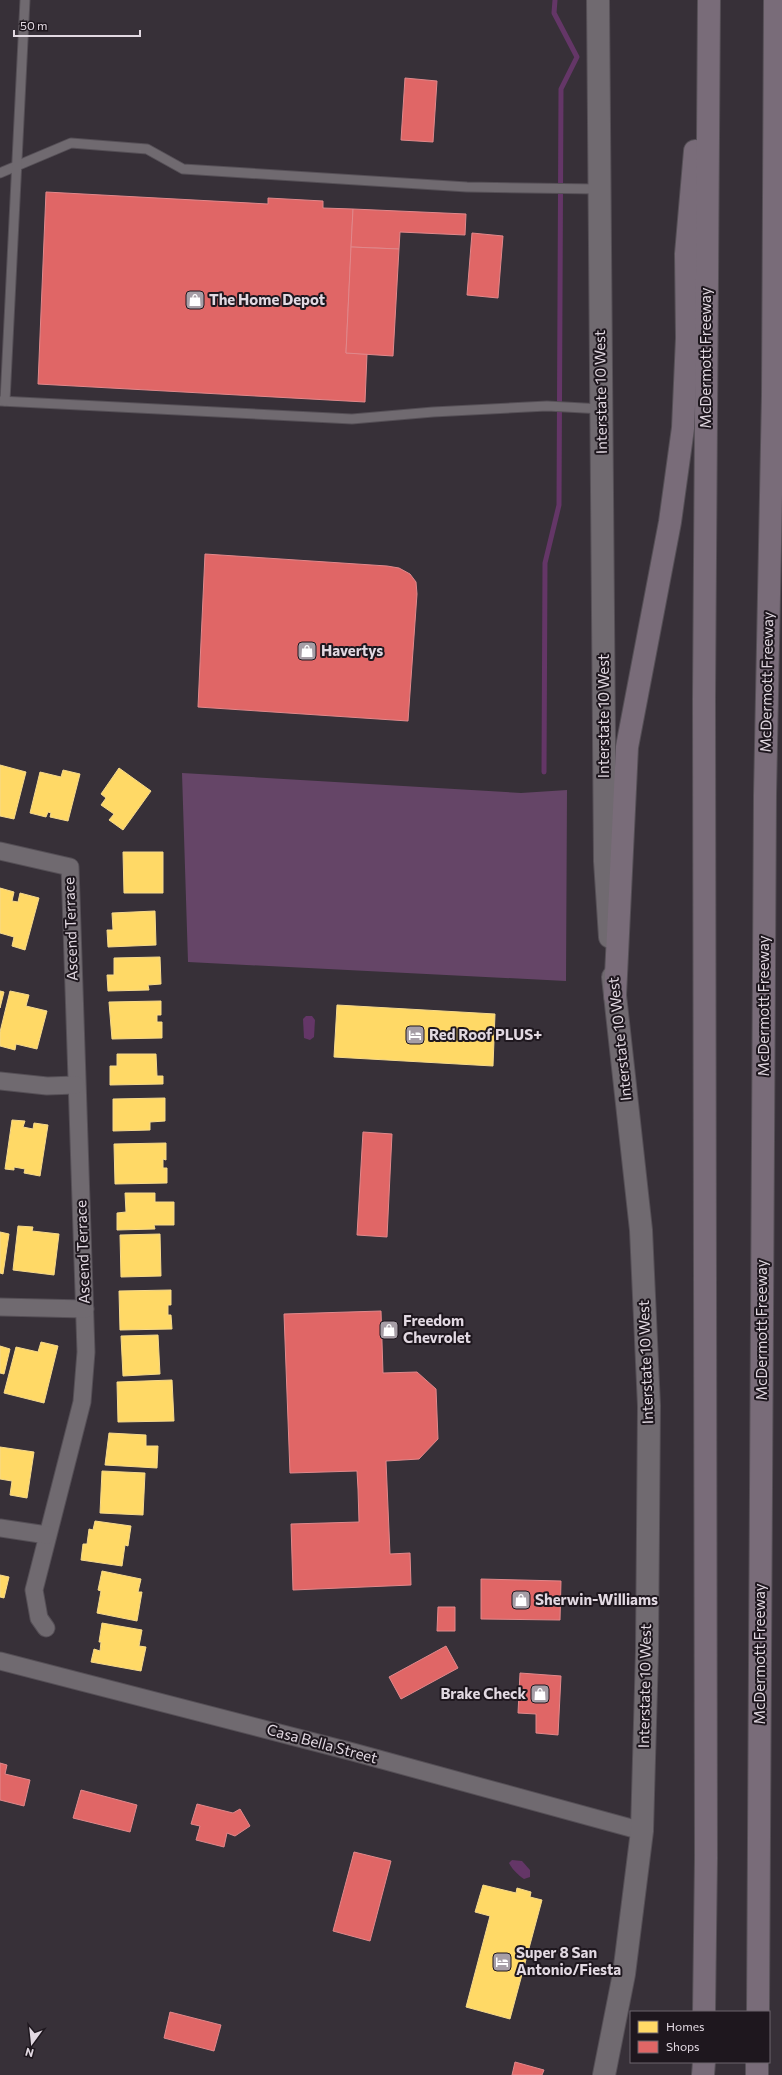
<svg xmlns="http://www.w3.org/2000/svg" width="782" height="2075" viewBox="0 0 782 2075" font-family="Commissioner,sans-serif">
<style>
.green{fill:#654567}
.water{fill:#643667}
.homes{fill:#ffd966;stroke:#f6d98b}
.shops{fill:#e06666;stroke:#e1888b}
.lines{fill:none;stroke-linecap:round;stroke-linejoin:round}
.stream{stroke:#643667;stroke-width:5}
.service-casing{stroke:#554f56;stroke-width:11}
.minor-casing{stroke:#554f56;stroke-width:19}
.secondary-casing{stroke:#554f56;stroke-width:24}
.motorway-casing{stroke:#554f56;stroke-width:24}
.service{stroke:#706a70;stroke-width:9}
.minor{stroke:#706a70;stroke-width:17}
.secondary{stroke:#706a70;stroke-width:22}
.motorway{stroke:#796c79;stroke-width:22}
.labels{text-anchor:middle;stroke-width:4;stroke-linejoin:round;paint-order:stroke}
.poi-label{font-size:15px;font-weight:bold;fill:#e2d9e2;stroke:#1e171e;text-anchor:start}
.street-label{font-size:15px;fill:#e2d9e2;stroke:#1e171e}
</style>
<rect width="100%" height="100%" fill="#373038"/>
<path class="green" d="M182,773L521,793L567,790L566,981L188,962Z"/>
<g class="water">
<path d="M306,1016H312L315,1020L314,1037L310,1040L304,1038L303,1019Z"/>
<path d="M512,1860L522,1861L530,1870V1877L524,1879C518,1875 512,1869 509,1863Z"/>
</g>
<g class="homes">
<path d="M0,765L26,772L14,819L0,816Z"/>
<path d="M119,768L151,791L123,830L109,820L114,814L101,805L106,798L101,794Z"/>
<path d="M63,770L80,774L68,821L50,817L51,813L48,812L46,817L30,813L40,772L61,777Z"/>
<path d="M123,852H163V893H124Z"/>
<path d="M0,888L14,892L12,901L18,902L20,893L39,898L25,950L12,946L14,937L0,933Z"/>
<path d="M155,911L156,945L108,947L107,930H113L112,913Z"/>
<path d="M160,957L161,984L148,985L149,990L108,991L107,975H114V958Z"/>
<path d="M0,991L4,992L0,1008Z"/>
<path d="M10,991L29,995L26,1006L47,1011L37,1049L16,1044L15,1050L0,1046V1032Z"/>
<path d="M161,1001V1015H157V1022H162V1038L112,1039L109,1002Z"/>
<path d="M337,1005L495,1014L493,1066L334,1057Z"/>
<path d="M117,1054H156L157,1076H163V1084L110,1085V1066H117Z"/>
<path d="M165,1098V1121L150,1122V1130L113,1131V1099Z"/>
<path d="M12,1120L25,1121L23,1127L33,1129L34,1123L48,1125L40,1176L24,1173L25,1169L14,1167V1170L5,1169Z"/>
<path d="M166,1143V1160L163,1159V1168H167V1183L115,1184L114,1144Z"/>
<path d="M125,1193H155V1202H174V1225H154L155,1229L117,1230V1213L126,1212Z"/>
<path d="M18,1226L33,1227L32,1231L59,1234L54,1275L13,1270Z"/>
<path d="M0,1232L9,1234L3,1274L0,1273Z"/>
<path d="M160,1234L161,1276L121,1277L120,1235Z"/>
<path d="M171,1290V1305H168V1315H171L172,1329L120,1330L119,1291Z"/>
<path d="M158,1335L160,1374L123,1376L121,1336Z"/>
<path d="M41,1342L58,1346L44,1403L4,1393L16,1347L38,1352Z"/>
<path d="M0,1346L10,1349L4,1374L0,1373Z"/>
<path d="M172,1380L174,1421L118,1422L117,1382Z"/>
<path d="M109,1433L146,1435V1446H158L157,1468L105,1465Z"/>
<path d="M0,1447L34,1452L27,1498L10,1495L12,1481L0,1479Z"/>
<path d="M102,1471L145,1473L143,1515L100,1513Z"/>
<path d="M95,1521L131,1526L128,1546L125,1545L122,1566L81,1560L83,1544H87L89,1529L93,1530Z"/>
<path d="M102,1571L141,1579L138,1592H142L137,1621L97,1613L101,1591L98,1590Z"/>
<path d="M0,1575L9,1577L4,1598L0,1597Z"/>
<path d="M102,1623L142,1630L139,1646L146,1647L141,1671L91,1662L94,1649L100,1651L101,1642H99Z"/>
<path d="M483,1885L516,1893L517,1888L531,1892L530,1897L542,1900L510,2019L466,2007L490,1916L475,1912Z"/>
</g>
<g class="shops">
<path d="M405,78L437,81L433,142L401,140Z"/>
<path d="M46,192L268,204V198L323,201V208L353,209L346,353L367,354L365,402L38,384Z"/>
<path d="M353,209L466,214L465,235L400,232L399,249L351,247Z"/>
<path d="M472,233L503,236L498,298L467,295Z"/>
<path d="M351,247L399,249L393,356L346,353Z"/>
<path d="M205,554L387,566L399,568L410,574L416,582L417,594L408,721L198,707Z"/>
<path d="M363,1132L392,1134L387,1237L357,1235Z"/>
<path d="M381,1311L383,1373L417,1372L436,1389L438,1439L419,1459L386,1461L390,1554L410,1553L411,1585L293,1590L291,1524L359,1522L358,1489L357,1471L290,1473L284,1314Z"/>
<path d="M481,1579L561,1581L560,1620L481,1619Z"/>
<path d="M438,1607H455V1631H437Z"/>
<path d="M446,1646L458,1668L401,1699L389,1677Z"/>
<path d="M520,1673L561,1676L558,1735L536,1733V1714L518,1713Z"/>
<path d="M0,1763L7,1765L5,1774L30,1780L24,1806L0,1800Z"/>
<path d="M81,1790L137,1805L130,1832L73,1818Z"/>
<path d="M197,1804L233,1813L240,1809L250,1826L235,1836L227,1833L224,1847L196,1840L200,1826L191,1824Z"/>
<path d="M354,1852L391,1861L370,1941L333,1931Z"/>
<path d="M170,2012L221,2025L214,2051L164,2038Z"/>
<path d="M515,2062L544,2070L542,2075H512Z"/>
</g>
<g class="lines">
<path class="stream" d="M544,772L545,563L559,505L561,89L577,57L554,13L555,0"/>
<g class="service-casing">
<g id="service">
<path d="M0,173L71,143L147,149L183,169L467,187L598,189"/>
<path d="M0,401L352,419L433,412L547,406L602,409"/>
<path d="M5,401L25,0"/>
</g>
</g>
<g class="minor-casing">
<g id="minor">
<path d="M0,851L70,867L86,1352L82,1402L34,1590L39,1618L46,1628"/>
<path d="M0,1081L47,1086L76,1085"/>
<path d="M0,1307L85,1309"/>
<path d="M0,1528L47,1535"/>
<path d="M0,1661L353,1752L642,1831"/>
</g>
</g>
<g class="secondary-casing">
<g id="secondary">
<path d="M598,0L605,861L610,937"/>
<path d="M604,2075L624,1974L642,1831L647,1651L649,1406L641,1230L613,977"/>
</g>
</g>
<g class="motorway-casing">
<g id="motorway">
<path d="M615,996L627,747L670,522L683,428L687,338L686,254L695,151"/>
<path d="M704,2012L706,1858L704,698L709,0"/>
<path d="M758,2012L765,795L773,395L775,0"/>
<path d="M703,2075L704,2062"/>
<path d="M757,2075V2062"/>
</g>
</g>
<use href="#service" class="service"/>
<use href="#minor" class="minor"/>
<use href="#secondary" class="secondary"/>
<use href="#motorway" class="motorway"/>
</g>
<defs>
<g id="shop-square" transform="scale(1)"><rect x="-9" y="-9" width="18" height="18" rx="4" fill="#a69ea6" stroke="#1e171e"/><path d="M-5-2.5h2.3a2.7 3.5 0 0 1 5.4 0H5L5.5 6h-11ZM-1.5-2.5h3a1.5 2.3 0 0 0-3 0Z" fill="#fff"/></g>
<g id="hotel-square" transform="scale(1)"><rect x="-9" y="-9" width="18" height="18" rx="4" fill="#a69ea6" stroke="#1e171e"/><path d="M-6-4.5h1.5V1H6V5H4.5V3h-9V5H-6ZM-4 0a1.8 1.8 0 1 1 3.6 0ZM.5 0V-2.5h3Q6-2.5 6 0Z" fill="#fff"/></g>
</defs>
<g fill-rule="evenodd">
<use href="#shop-square" x="195" y="300"/>
<use href="#shop-square" x="307" y="651"/>
<use href="#hotel-square" x="415" y="1035"/>
<use href="#shop-square" x="389" y="1330"/>
<use href="#shop-square" x="521" y="1600"/>
<use href="#shop-square" x="540" y="1694"/>
<use href="#hotel-square" x="502" y="1962"/>
</g>
<g class="labels">
<g class="poi-label">
<text x="209" y="305">The Home Depot</text>
<text x="321" y="656">Havertys</text>
<text x="429" y="1040">Red Roof PLUS+</text>
<text x="403" y="1326">Freedom<tspan x="403" dy="17">Chevrolet</tspan></text>
<text x="535" y="1605">Sherwin-Williams</text>
<text x="526" y="1699" text-anchor="end">Brake Check</text>
<text x="516" y="1958">Super 8 San<tspan x="516" dy="17">Antonio/Fiesta</tspan></text>
</g>
<g class="street-label">
<text transform="translate(706 358) rotate(-90)" y="5">McDermott Freeway</text>
<text transform="translate(601 392) rotate(-91)" y="5">Interstate 10 West</text>
<text transform="translate(767 682) rotate(-89)" y="5">McDermott Freeway</text>
<text transform="translate(604 716) rotate(-90)" y="5">Interstate 10 West</text>
<text transform="translate(71 929) rotate(-92)" y="5">Ascend Terrace</text>
<text transform="translate(764 1006) rotate(-90)" y="5">McDermott Freeway</text>
<text transform="translate(620 1039) rotate(-96)" y="5">Interstate 10 West</text>
<text transform="translate(83 1252) rotate(-92)" y="5">Ascend Terrace</text>
<text transform="translate(762 1330) rotate(-90)" y="5">McDermott Freeway</text>
<text transform="translate(646 1362) rotate(-92)" y="5">Interstate 10 West</text>
<text transform="translate(760 1654) rotate(-90)" y="5">McDermott Freeway</text>
<text transform="translate(645 1686) rotate(-89)" y="5">Interstate 10 West</text>
<text transform="translate(322 1744) rotate(15)" y="5">Casa Bella Street</text>
</g>
</g>
<rect x="630" y="2011" width="140" height="52" fill="#1e171e" stroke="#6c656c"/>
<rect x="638" y="2021" width="20" height="12" fill="#ffd966" stroke="#6c656c"/>
<text x="666" y="2031" font-size="12" fill="#e2d9e2">Homes</text>
<rect x="638" y="2041" width="20" height="12" fill="#e06666" stroke="#6c656c"/>
<text x="666" y="2051" font-size="12" fill="#e2d9e2">Shops</text>
<g transform="translate(32 2043) rotate(195)" stroke="#1e171e" stroke-width="3" paint-order="stroke">
<path d="M0-3L7 15L0 10L-7 15Z" fill="#e2d9e2"/>
<text y="-6" font-size="11" font-weight="bold" text-anchor="middle" fill="#e2d9e2">N</text>
</g>
<path d="M14 30v6h126v-6" fill="none" stroke="#e2d9e2" stroke-width="2"/>
<text x="20" y="30" font-size="12" fill="#e2d9e2" stroke="#1e171e" stroke-width="3" paint-order="stroke">50 m</text>
</svg>
